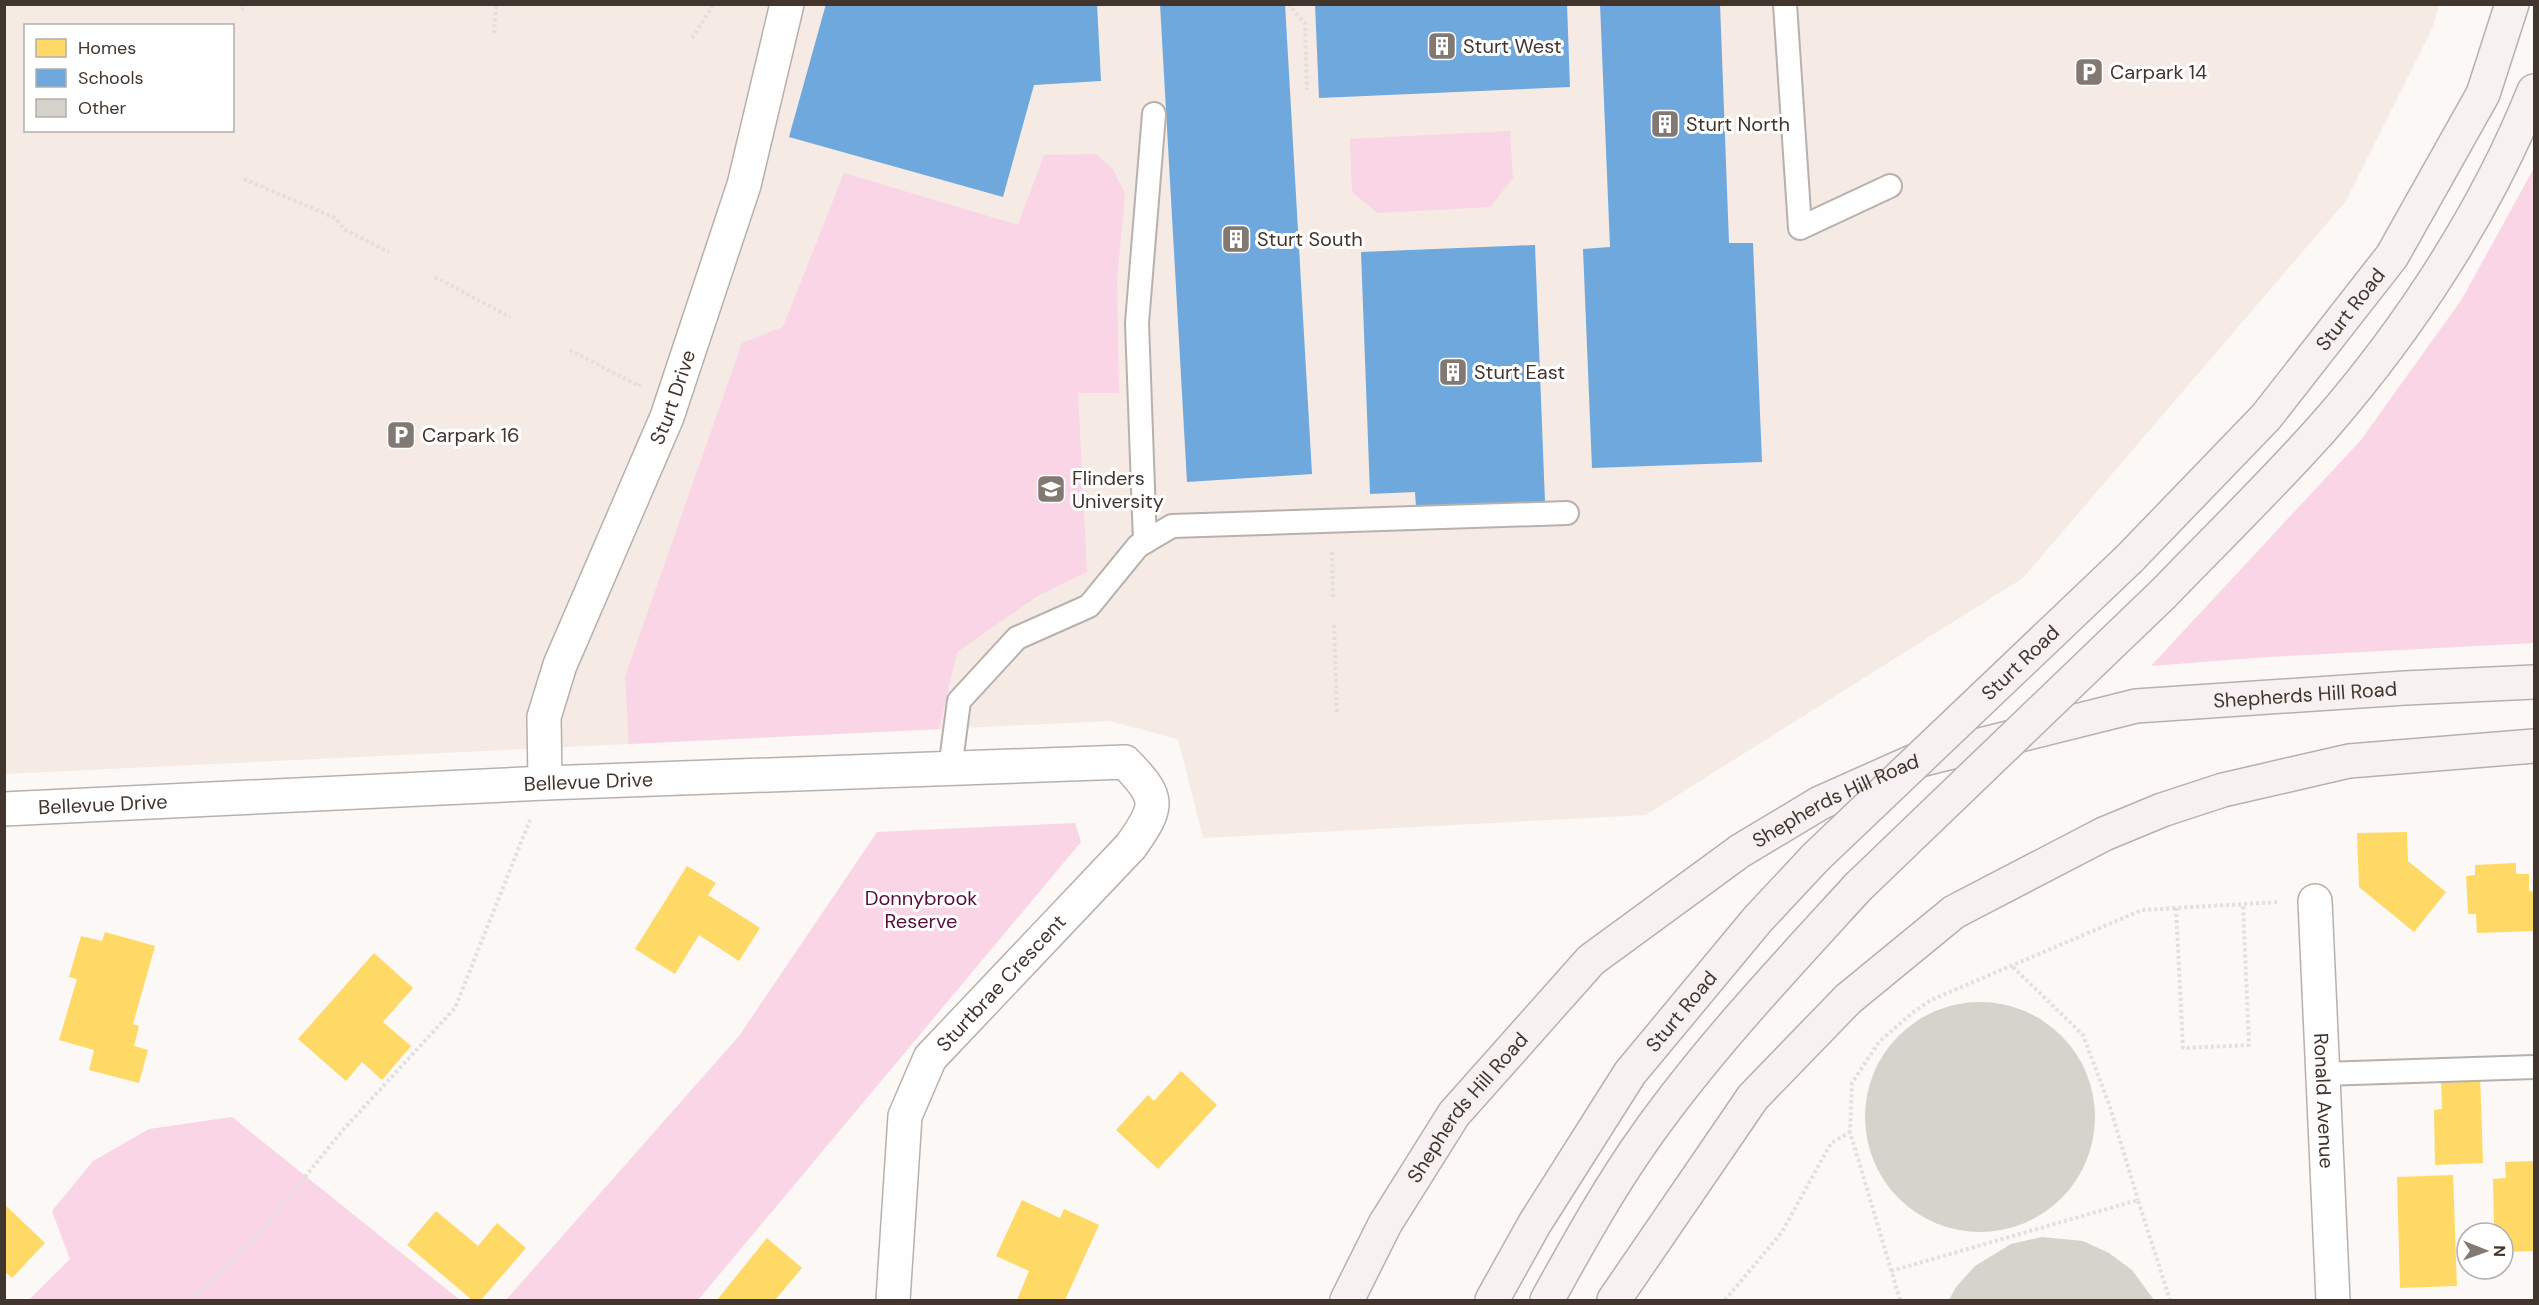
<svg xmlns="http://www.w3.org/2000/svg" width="2539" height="1305" viewBox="0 0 2539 1305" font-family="'DM Sans',sans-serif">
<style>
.built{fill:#f5eae4;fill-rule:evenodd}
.green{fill:#f9d5e5}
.homes{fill:#ffd966}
.schools{fill:#6fa8dc}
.building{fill:#d6d2cc}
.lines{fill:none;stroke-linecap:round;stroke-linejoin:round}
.service-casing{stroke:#b7b1ad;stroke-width:26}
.minor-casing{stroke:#b7b1ad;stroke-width:36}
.secondary-casing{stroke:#b7b1ad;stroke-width:36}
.path{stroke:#e2e0df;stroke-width:4;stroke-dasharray:3 3;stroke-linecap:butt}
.service{stroke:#fefefe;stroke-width:22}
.minor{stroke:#fefefe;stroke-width:33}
.secondary{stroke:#f7f1f1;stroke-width:33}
.secondary-bridge-casing{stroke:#b7b1ad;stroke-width:36;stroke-linecap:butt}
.secondary-bridge{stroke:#f7f1f1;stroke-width:33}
.labels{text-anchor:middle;stroke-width:6;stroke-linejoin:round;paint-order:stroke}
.poi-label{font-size:20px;fill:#41352d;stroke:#fff;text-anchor:start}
.street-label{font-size:20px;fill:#41352d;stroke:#fff}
.park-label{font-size:20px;fill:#590b3b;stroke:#fff}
</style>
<rect width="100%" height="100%" fill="#fbf8f6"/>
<path class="built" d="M4,5H2439L2433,27L2346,201L2023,578L1646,815L1203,838L1178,739L1109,721L5,774ZM26,26H232V130H26Z"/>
<g class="green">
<path d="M1510,131L1513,178L1490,207L1378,213L1352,192L1350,139Z"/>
<path d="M1096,154L1112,168L1125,194L1117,279L1119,393H1078L1087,572L1039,595L957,652L939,729L629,744L625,677L742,343L783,327L844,173L1018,225L1044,155Z"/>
<path d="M2534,168V643L2268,657L2151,666L2361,440L2462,299Z"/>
<path d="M1075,823L1081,842L698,1300H506L739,1036L877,832Z"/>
<path d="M232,1117L460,1300H29L70,1259L52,1211L93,1161L149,1129Z"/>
</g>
<g class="homes">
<path d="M2407,832L2408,861L2446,892L2414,932L2359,887L2357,833Z"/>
<path d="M2516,863V874H2529V891H2534V931L2477,933L2476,914H2468L2466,876L2475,875V865Z"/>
<path d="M687,866L716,883L708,895L760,928L739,961L699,935L675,974L635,949Z"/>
<path d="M105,932L155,946L133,1024L139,1026L134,1046L148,1050L139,1083L89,1070L94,1050L59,1040L77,979L69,977L81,936L102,941Z"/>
<path d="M374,953L413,988L383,1022L411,1046L382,1080L362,1062L346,1081L298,1039Z"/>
<path d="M1181,1071L1217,1105L1158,1169L1116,1130L1148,1095L1154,1101Z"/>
<path d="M2480,1075L2483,1163L2435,1165L2434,1110L2442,1109L2441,1077Z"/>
<path d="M2534,1161V1251L2503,1252V1233H2486V1226H2494L2493,1179L2506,1178L2505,1162Z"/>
<path d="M2453,1175L2457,1286L2400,1288L2397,1177Z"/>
<path d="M1022,1200L1060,1218L1064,1209L1099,1225L1065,1300H1017L1029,1271L996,1256Z"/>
<path d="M4,1204L45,1243L12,1278L4,1271Z"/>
<path d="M436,1211L478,1246L497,1223L526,1248L481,1300H472L407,1245Z"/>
<path d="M767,1238L802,1268L775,1300H717Z"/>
</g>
<g class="schools">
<path d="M826,4H1097L1101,81L1034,85L1003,197L789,137Z"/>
<path d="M1160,4H1285L1312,474L1187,482Z"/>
<path d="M1315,4H1567L1570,87L1319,98Z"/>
<path d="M1600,4H1720L1729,243H1753L1762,462L1592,468L1583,249L1610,247Z"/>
<path d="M1535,245L1545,502L1416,507L1415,492L1370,494L1361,252Z"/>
</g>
<g class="building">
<circle cx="1980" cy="1117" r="115"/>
<path d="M2042,1237L2083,1241L2109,1253L2132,1270L2154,1300H1949L1956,1287L1975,1266L2011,1244Z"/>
</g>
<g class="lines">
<g class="service-casing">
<g id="service">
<path d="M1785,4L1800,228L1890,186"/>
<path d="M1145,542L1137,323L1154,114"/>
<path d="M950,769L959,701L1017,638L1089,606L1138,546L1172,526L1567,513"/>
<path d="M2323,1074L2534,1067"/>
</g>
</g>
<g class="minor-casing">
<g id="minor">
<path id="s1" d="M545,783L544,717L560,665L667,417L744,185L787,4"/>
<path id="s2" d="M4,809L545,783L1125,762C1160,798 1160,805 1131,846L930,1058L905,1116L893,1300"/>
<path id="s3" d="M2315,901L2333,1300"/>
</g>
</g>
<g class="secondary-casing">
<g id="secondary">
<path id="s4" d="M2129,559L2266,417L2392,256L2483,94L2512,4"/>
<path d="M2163,594C2217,538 2274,483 2326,424C2411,326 2486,211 2534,91"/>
<path id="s5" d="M1347,1300L1385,1224L1454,1114L1591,960L1740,851L1820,803L1912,762L2136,706L2405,688L2534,682"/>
<path id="s6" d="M1492,1300L1535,1223L1630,1073L1758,919L1816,857"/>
<path d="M1547,1300C1578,1244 1610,1186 1648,1133C1711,1045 1785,967 1858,887"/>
<path d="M1614,1300L1753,1097L1848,999L1954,912L2104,834L2162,810L2223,790L2349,761L2534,746"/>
</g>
</g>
<g class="path">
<path d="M1288,4L1305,24L1307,90"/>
<path d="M242,10L246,4"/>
<path d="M494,33L496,4"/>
<path d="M692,38L714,4"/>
<path d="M244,179L335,218L345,230L389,252"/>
<path d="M435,277L510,317"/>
<path d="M570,350L639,386L640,384"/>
<path d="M1332,552L1333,600"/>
<path d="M1334,625L1337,712"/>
<path d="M2176,908L2183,1048L2249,1045L2243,904"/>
<path d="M2013,967L2083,1035L2110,1107L2138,1200"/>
<path d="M1891,1271L2138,1200L2170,1300"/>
<path d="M191,1300L263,1229L342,1131L455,1008L530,820"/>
<path d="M1725,1300L1782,1232L1831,1143L1850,1132"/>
<path d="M1900,1300L1850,1132L1852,1083L1879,1042L1912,1013L1931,1000L2142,910L2279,902"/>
</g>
<use href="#service" class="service"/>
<use href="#minor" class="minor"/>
<use href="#secondary" class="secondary"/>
<g class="secondary-bridge-casing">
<g id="secondary-bridge">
<path id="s7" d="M1816,857L2129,559"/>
<path d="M1858,887L2163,594"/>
</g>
</g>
<use href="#secondary-bridge" class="secondary-bridge"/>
</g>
<defs>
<g id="building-square" transform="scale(1.5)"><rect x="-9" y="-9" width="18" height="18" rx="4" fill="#827973" stroke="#fff"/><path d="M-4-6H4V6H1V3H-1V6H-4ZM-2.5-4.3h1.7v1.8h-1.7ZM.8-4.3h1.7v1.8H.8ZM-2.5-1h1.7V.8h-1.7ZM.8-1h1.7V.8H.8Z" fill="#fff"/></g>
<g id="parking-square" transform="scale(1.5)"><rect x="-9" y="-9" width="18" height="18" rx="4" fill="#827973" stroke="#fff"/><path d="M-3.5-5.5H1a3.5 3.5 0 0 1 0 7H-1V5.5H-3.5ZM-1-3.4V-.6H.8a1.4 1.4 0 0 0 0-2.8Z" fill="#fff"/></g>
<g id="university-square" transform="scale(1.5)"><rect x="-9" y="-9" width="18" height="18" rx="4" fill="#827973" stroke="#fff"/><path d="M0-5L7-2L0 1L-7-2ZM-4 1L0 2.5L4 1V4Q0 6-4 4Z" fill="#fff"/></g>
</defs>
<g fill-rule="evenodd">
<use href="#building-square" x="1442" y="46"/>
<use href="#parking-square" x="2089" y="72"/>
<use href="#building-square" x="1665" y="124"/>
<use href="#building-square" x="1236" y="239"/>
<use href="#building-square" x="1453" y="372"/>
<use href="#parking-square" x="401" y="435"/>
<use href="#university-square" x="1051" y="489"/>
</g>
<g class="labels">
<g class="poi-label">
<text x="1463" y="53">Sturt West</text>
<text x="2110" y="79">Carpark 14</text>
<text x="1686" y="131">Sturt North</text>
<text x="1257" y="246">Sturt South</text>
<text x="1474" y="379">Sturt East</text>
<text x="422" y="442">Carpark 16</text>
<text x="1072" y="485">Flinders<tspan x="1072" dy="23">University</tspan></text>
</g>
<g class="street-label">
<text dy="7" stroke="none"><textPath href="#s4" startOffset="334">Sturt Road</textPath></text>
<text dy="7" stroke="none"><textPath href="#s1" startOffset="411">Sturt Drive</textPath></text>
<text dy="7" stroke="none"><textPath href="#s7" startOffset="282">Sturt Road</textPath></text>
<text dy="7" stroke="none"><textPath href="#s5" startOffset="1200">Shepherds Hill Road</textPath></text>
<text dy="7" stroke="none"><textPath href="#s2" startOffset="585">Bellevue Drive</textPath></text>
<text dy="7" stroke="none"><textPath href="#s5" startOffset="714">Shepherds Hill Road</textPath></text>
<text dy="7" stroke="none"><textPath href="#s2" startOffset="99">Bellevue Drive</textPath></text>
<text transform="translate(1001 983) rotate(-47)" y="7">Sturtbrae Crescent</text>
<text dy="7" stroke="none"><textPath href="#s6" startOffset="346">Sturt Road</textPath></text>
<text dy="7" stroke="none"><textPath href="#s3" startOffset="200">Ronald Avenue</textPath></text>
<text dy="7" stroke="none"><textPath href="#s5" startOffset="228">Shepherds Hill Road</textPath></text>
</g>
<g class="park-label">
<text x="921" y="905">Donnybrook<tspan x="921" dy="23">Reserve</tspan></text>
</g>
</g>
<rect width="2539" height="1305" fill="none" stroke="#41352d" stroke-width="12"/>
<rect x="24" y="24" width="210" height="108" fill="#ffffff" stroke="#b3aeab" stroke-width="1.5"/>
<rect x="36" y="39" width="30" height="18" fill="#ffd966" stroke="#b3aeab" stroke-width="1.5"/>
<text x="78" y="54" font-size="18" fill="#41352d">Homes</text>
<rect x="36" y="69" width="30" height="18" fill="#6fa8dc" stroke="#b3aeab" stroke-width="1.5"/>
<text x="78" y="84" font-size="18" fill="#41352d">Schools</text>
<rect x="36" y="99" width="30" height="18" fill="#d6d2cc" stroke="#b3aeab" stroke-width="1.5"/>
<text x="78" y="114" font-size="18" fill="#41352d">Other</text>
<g transform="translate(2485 1251) rotate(91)"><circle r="28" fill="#ffffff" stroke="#b3aeab" stroke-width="1.5"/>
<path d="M0-4.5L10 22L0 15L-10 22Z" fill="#827973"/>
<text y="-9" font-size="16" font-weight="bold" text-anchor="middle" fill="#41352d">N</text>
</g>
</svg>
